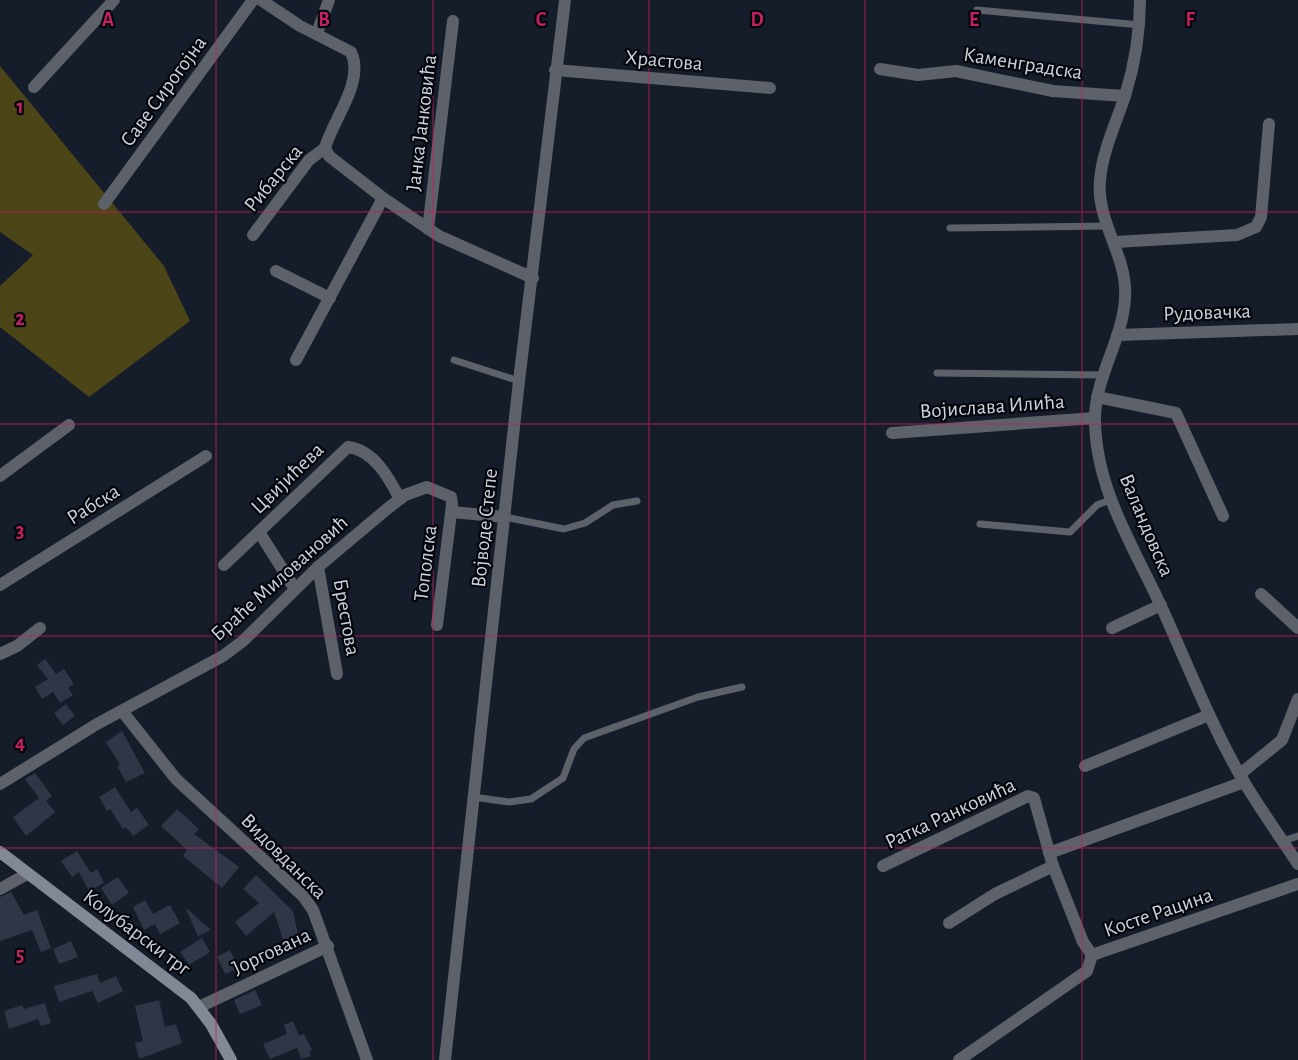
<svg xmlns="http://www.w3.org/2000/svg" width="1298" height="1060" viewBox="0 0 1298 1060" font-family="'Alegreya Sans',sans-serif">
<style>
.forest{fill:#4c4517}
.building{fill:#2f3747}
.lines{fill:none;stroke-linecap:round;stroke-linejoin:round}
.lane{stroke:#5d6169;stroke-width:7}
.street{stroke:#5d6169;stroke-width:12}
.secondary{stroke:#828996;stroke-width:12}
.grid{fill:none;stroke:#c32161;stroke-width:1.5;stroke-opacity:0.55}
.labels{text-anchor:middle;stroke-width:4.5;stroke-linejoin:round;paint-order:stroke}
.street-label{font-size:21px;fill:#cdd2dc;stroke:#04060c}
.grid-label{font-size:20px;text-anchor:middle;font-weight:bold;fill:#c32161;stroke:#04060c;stroke-width:4.5;stroke-linejoin:round;paint-order:stroke}
</style>
<rect width="100%" height="100%" fill="#151c2a"/>
<path class="forest" d="M0,66L164,266L190,321L89,397L0,327V286L33,255L0,232Z"/>
<g class="building">
<path d="M45,659L56,674L64,669L74,684L68,688L73,695L60,703L53,692L42,699L35,687L48,679L37,665Z"/>
<path d="M66,704L75,716L63,725L54,713Z"/>
<path d="M122,731L145,773L126,782L117,766L120,765L106,742Z"/>
<path d="M35,773L52,796L46,801L55,812L26,836L13,817L39,798L25,779Z"/>
<path d="M115,787L131,812L137,808L149,825L133,836L126,827L123,829L110,809L107,811L99,797Z"/>
<path d="M177,809L199,829L194,834L239,867L222,888L183,856L187,850L161,826Z"/>
<path d="M77,851L91,873L97,869L104,883L89,891L79,872L72,877L61,861Z"/>
<path d="M256,875L293,911L299,939L284,943L274,912L246,936L235,922L259,903L243,889Z"/>
<path d="M118,877L129,893L112,905L101,888Z"/>
<path d="M11,892L24,915L37,910L51,948L41,952L32,930L0,941V897Z"/>
<path d="M145,900L153,914L170,905L180,923L160,934L155,924L144,930L133,907Z"/>
<path d="M185,907L211,930L198,936Z"/>
<path d="M202,938L210,952L189,965L180,952Z"/>
<path d="M71,941L78,957L59,964L53,949Z"/>
<path d="M230,950L239,968L225,974L217,957Z"/>
<path d="M97,974L100,983L116,976L123,991L98,1003L92,991L59,1002L54,986Z"/>
<path d="M255,990L262,1005L240,1014L234,1000Z"/>
<path d="M159,1000L165,1027L176,1024L182,1043L139,1059L135,1043L143,1041L135,1006Z"/>
<path d="M45,1003L51,1023L41,1026L38,1019L9,1029L4,1011L22,1005L24,1009Z"/>
<path d="M293,1021L299,1036L304,1034L312,1050L309,1051L311,1056L301,1059L297,1048L270,1059L263,1044L287,1034L284,1025Z"/>
</g>
<g class="lines">
<g class="lane">
<path d="M977,10L1140,25"/>
<path d="M950,228L1107,226"/>
<path d="M454,360L519,381"/>
<path d="M937,373L1104,375"/>
<path d="M505,517L564,529L585,523L613,505L637,501"/>
<path d="M980,524L1070,532L1097,505L1110,500"/>
<path d="M473,797L509,802L531,799L563,778L574,749L584,738L698,697L742,687"/>
<path d="M1282,841L1298,836"/>
</g>
<g class="street">
<path d="M261,0L300,26L351,52C365,82 333,119 325,148L329,156L383,198L439,236L533,278"/>
<path d="M1140,0C1140,34 1135,64 1125,96C1116,123 1102,152 1100,181C1096,222 1128,256 1125,298C1123,339 1095,377 1095,419C1095,487 1133,546 1161,606C1188,665 1211,726 1244,782C1261,810 1280,837 1298,864"/>
<path d="M317,33L329,0"/>
<path d="M880,69L918,75L956,71L1053,91L1124,96"/>
<path d="M555,70L770,88"/>
<path d="M34,87L114,0"/>
<path d="M104,204L253,0"/>
<path d="M428,229L453,21"/>
<path d="M253,235L309,160L325,148"/>
<path d="M1115,242L1237,235L1256,227L1261,217L1269,124"/>
<path d="M276,271L330,298"/>
<path d="M1117,335L1298,329"/>
<path d="M296,360L383,198"/>
<path d="M1097,397L1176,413L1223,516"/>
<path d="M892,433L1095,418"/>
<path d="M0,476L69,425"/>
<path d="M452,512L505,517"/>
<path d="M259,532L295,589"/>
<path d="M224,565L348,447C374,450 389,478 400,499"/>
<path d="M318,567L337,674"/>
<path d="M0,585L206,456"/>
<path d="M1261,594L1298,628"/>
<path d="M1112,628L1161,605"/>
<path d="M0,654L17,646L40,628"/>
<path d="M122,711L176,779L303,896L313,910L367,1060"/>
<path d="M1085,766L1209,715"/>
<path d="M1240,774L1282,740L1298,699"/>
<path d="M0,784L97,724L223,656L243,641L318,567L387,509L405,495L427,487L451,497L452,505L437,625"/>
<path d="M1049,853L1244,782"/>
<path d="M883,866L1028,796L1034,798L1053,866"/>
<path d="M0,889L27,874"/>
<path d="M949,923L995,894L1053,866L1083,942L1092,955"/>
<path d="M199,1007L328,946"/>
<path d="M445,1060L519,381L565,0"/>
<path d="M959,1060L1087,971L1092,955L1298,884"/>
</g>
<path class="secondary" d="M0,852L191,998L211,1024L231,1060"/>
</g>
<path class="grid" d="M216,0V1060M433,0V1060M649,0V1060M865,0V1060M1082,0V1060M0,212H1298M0,424H1298M0,636H1298M0,848H1298"/>
<g class="labels">
<g class="street-label">
<text transform="translate(664 60) rotate(5)" y="7">Храстова</text>
<text transform="translate(1023 63) rotate(9)" y="7">Каменградска</text>
<text transform="translate(163 91) rotate(-54)" y="7">Саве Сирогојна</text>
<text transform="translate(421 123) rotate(-83)" y="7">Јанка Јанковића</text>
<text transform="translate(273 178) rotate(-51)" y="7">Рибарска</text>
<text transform="translate(1207 312) rotate(-2)" y="7">Рудовачка</text>
<text transform="translate(992 406) rotate(-4)" y="7">Војислава Илића</text>
<text transform="translate(287 478) rotate(-44)" y="7">Цвијићева</text>
<text transform="translate(93 504) rotate(-32)" y="7">Рабска</text>
<text transform="translate(1147 525) rotate(67)" y="7">Валандовска</text>
<text transform="translate(484 528) rotate(-84)" y="7">Војводе Степе</text>
<text transform="translate(425 563) rotate(-83)" y="7">Тополска</text>
<text transform="translate(279 578) rotate(-42)" y="7">Браће Миловановић</text>
<text transform="translate(347 617) rotate(80)" y="7">Брестова</text>
<text transform="translate(950 813) rotate(-25)" y="7">Ратка Ранковића</text>
<text transform="translate(284 856) rotate(45)" y="7">Видовданска</text>
<text transform="translate(1158 912) rotate(-19)" y="7">Косте Рацина</text>
<text transform="translate(137 932) rotate(37)" y="7">Колубарски трг</text>
<text transform="translate(271 951) rotate(-25)" y="7">Јоргована</text>
</g>
</g>
<g class="grid-label">
<text x="108" y="26">A</text>
<text x="324" y="26">B</text>
<text x="541" y="26">C</text>
<text x="757" y="26">D</text>
<text x="974" y="26">E</text>
<text x="1190" y="26">F</text>
<text x="20" y="113">1</text>
<text x="20" y="325">2</text>
<text x="20" y="537">3</text>
<text x="20" y="749">4</text>
<text x="20" y="961">5</text>
</g>
</svg>
